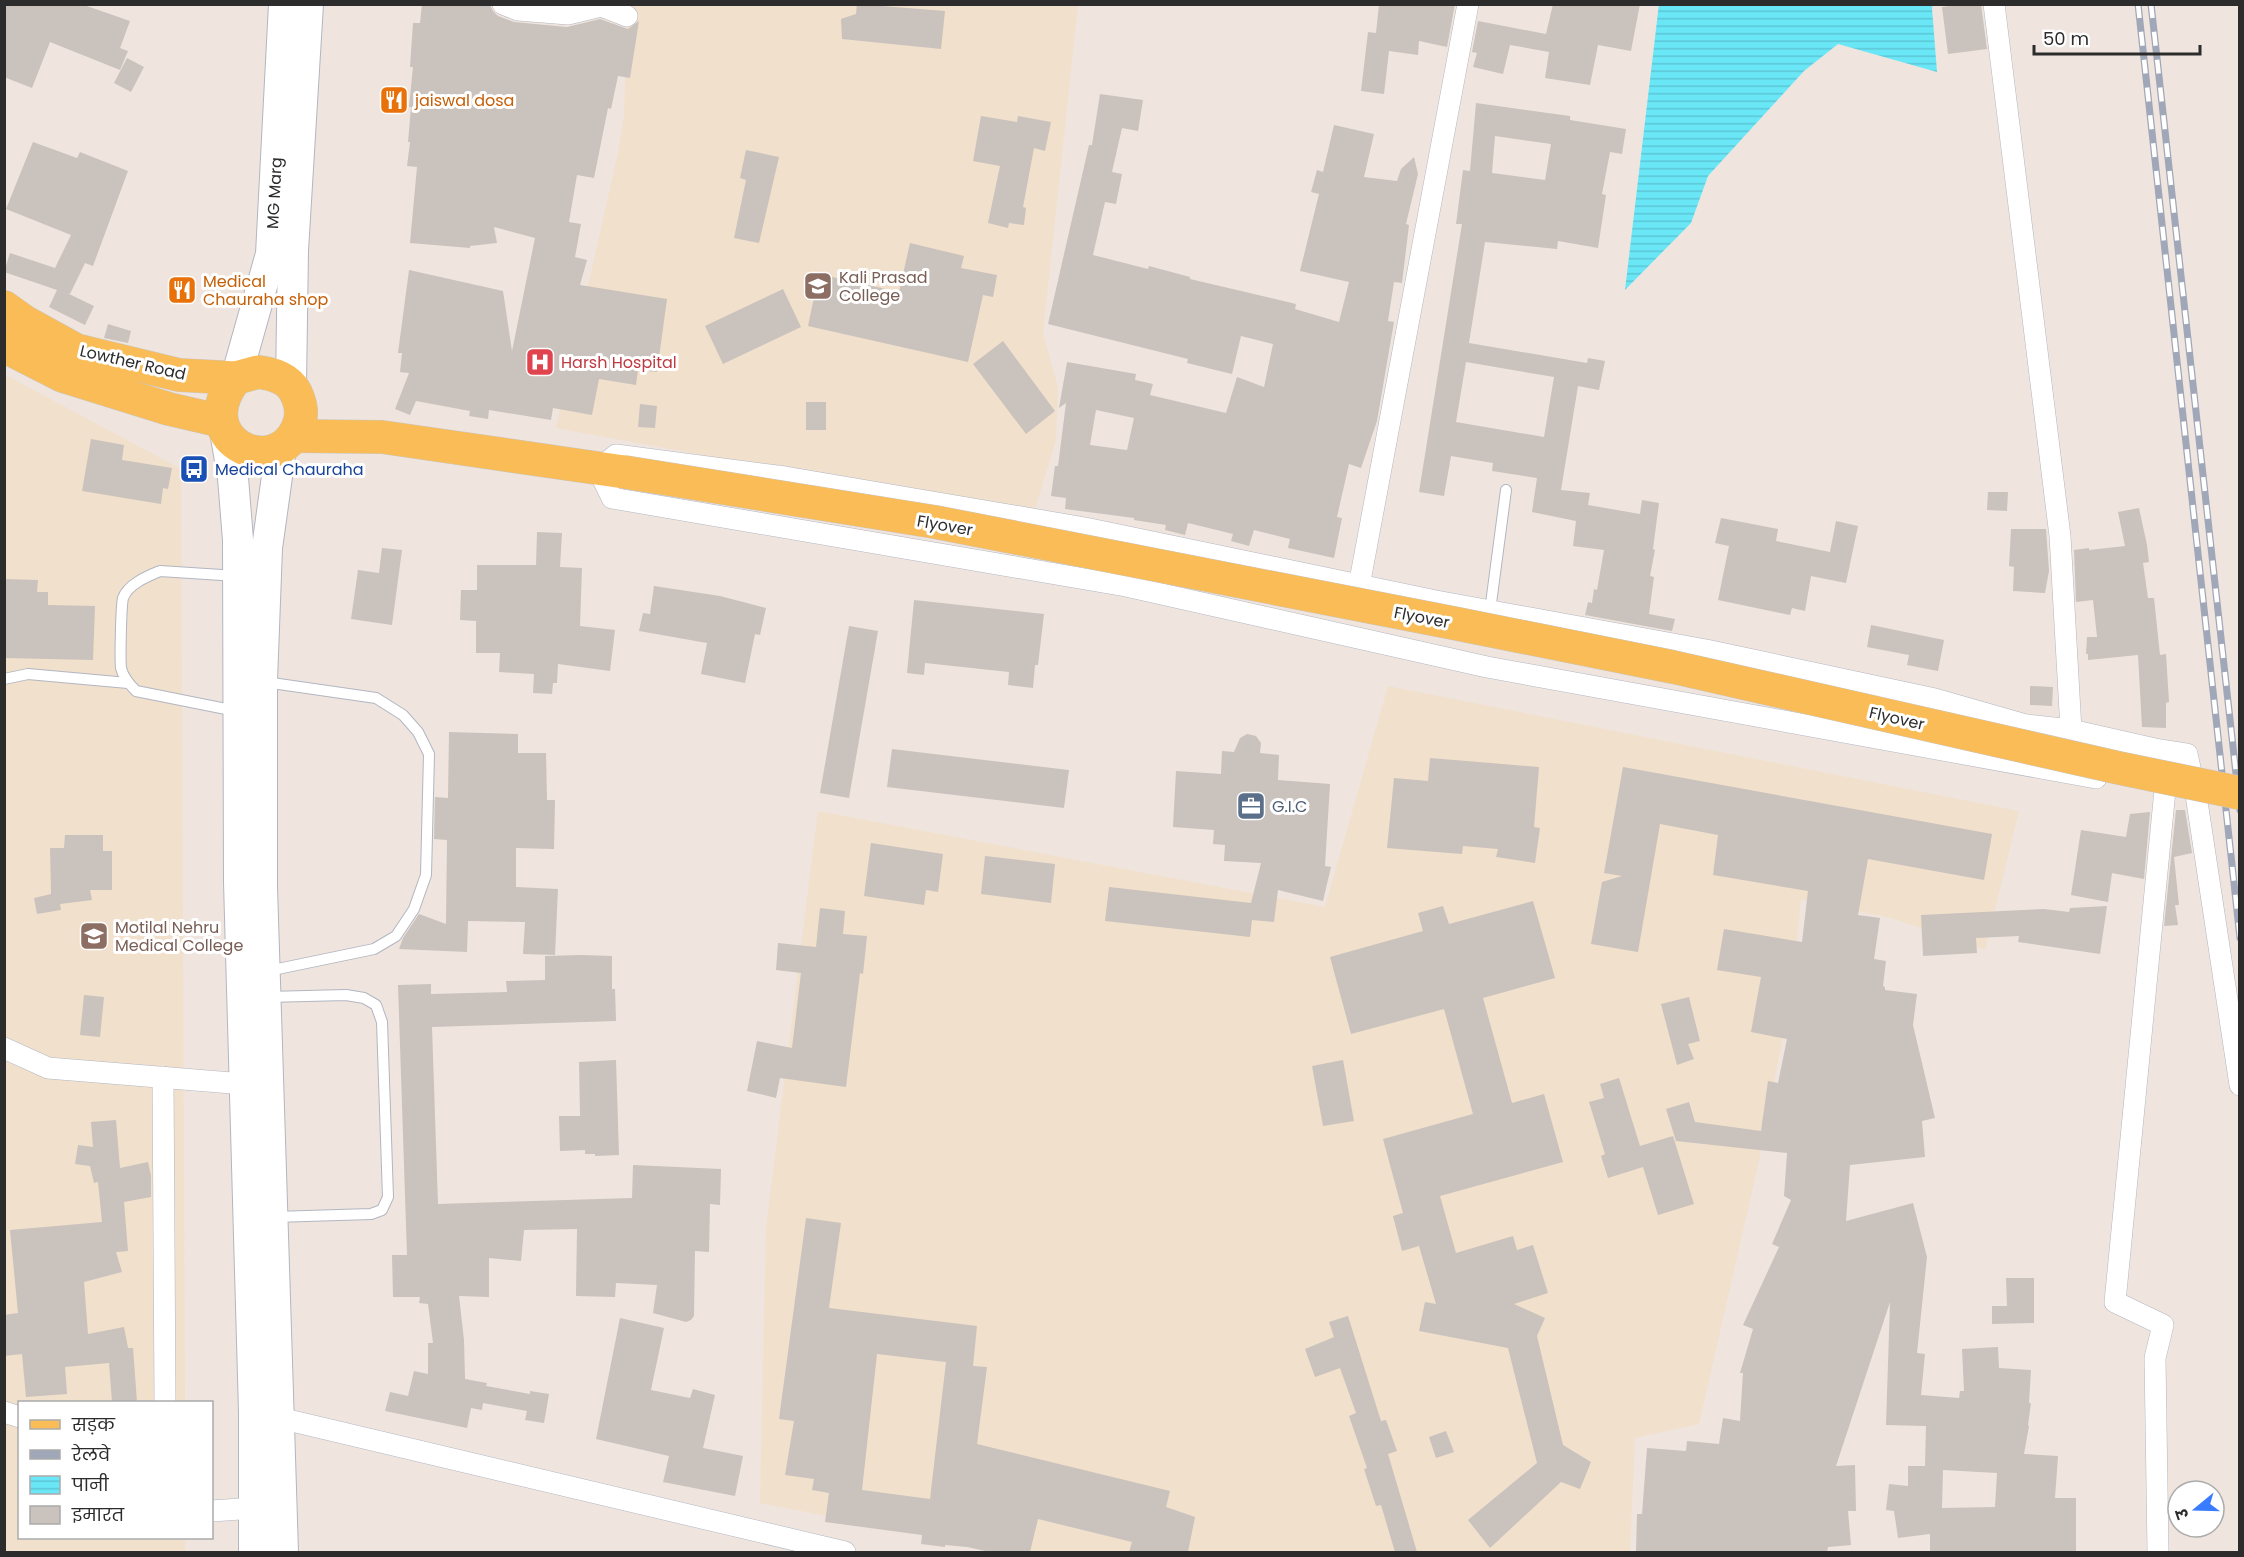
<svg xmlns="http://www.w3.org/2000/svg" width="2244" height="1557" viewBox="0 0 2244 1557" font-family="Poppins,'Noto Sans Devanagari',sans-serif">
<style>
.education{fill:#f1e0cc}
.water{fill:url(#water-rules)}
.building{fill:#cac2bd;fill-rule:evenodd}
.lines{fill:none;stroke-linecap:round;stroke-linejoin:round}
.lane-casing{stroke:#b2b6c1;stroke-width:12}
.street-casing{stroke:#b2b6c1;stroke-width:22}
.secondary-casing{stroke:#b2b6c1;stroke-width:32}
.primary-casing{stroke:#c8c8c8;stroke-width:34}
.lane{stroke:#fff;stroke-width:10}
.street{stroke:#fff;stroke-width:21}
.secondary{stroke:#fff;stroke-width:30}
.primary{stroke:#fabc57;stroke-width:33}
.rail-casing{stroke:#a0a7b8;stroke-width:7}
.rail{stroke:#fff;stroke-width:4.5;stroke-dasharray:14;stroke-linecap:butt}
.primary-bridge-casing{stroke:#c8c8c8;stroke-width:34;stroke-linecap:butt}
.primary-bridge{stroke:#fabc57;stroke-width:33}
.labels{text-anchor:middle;stroke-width:6;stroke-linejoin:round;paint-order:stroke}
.food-label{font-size:16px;fill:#c56008;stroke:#fff;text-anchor:start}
.street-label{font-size:16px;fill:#2c2c2c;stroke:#fff}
.education-label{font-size:16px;fill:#785e54;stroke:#fff;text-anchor:start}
.health-label{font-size:16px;fill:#be3a42;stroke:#fff;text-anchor:start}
.transit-label{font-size:16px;fill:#164399;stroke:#fff;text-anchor:start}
.service-label{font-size:16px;fill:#4e5e75;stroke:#fff;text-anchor:start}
</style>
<defs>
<pattern id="water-rules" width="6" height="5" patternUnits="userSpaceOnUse" patternTransform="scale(1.5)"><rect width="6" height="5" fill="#6ae7f7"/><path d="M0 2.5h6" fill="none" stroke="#5cc6d4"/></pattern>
</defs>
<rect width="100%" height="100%" fill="#efe5de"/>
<g class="education">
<path d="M629,5H1078L1043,333L1058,387L1056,440L1033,516L556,428L619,148L624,115L627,16Z"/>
<path d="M4,374L181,469L185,1402H20V1538H185V1552H5Z"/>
<path d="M1388,686L2019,811L1985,950L1891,918L1801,899L1794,965L1784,1030L1759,1161L1699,1424L1635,1438L1630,1552H1013L760,1503L766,1228L818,811L1325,907Z"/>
</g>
<path class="water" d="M1659,4L1933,5L1932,8L1937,72L1838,44L1804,71L1708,176L1691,223L1625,290Z"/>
<g class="building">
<path d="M4,4H81L130,21L120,48L128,51L120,70L50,42L32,88L4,77Z"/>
<path d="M422,4L490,5L493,11L498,16L514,22L567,27L600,19L628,29L639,21L630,78L618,76L611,109L608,108L594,178L577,175L569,222L581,224L575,257L587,260L580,285L667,299L657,372L638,370L636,385L599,379L592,415L553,408L551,420L489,410L488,419L469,416L470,411L416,401L410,415L395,409L409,373L400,372L402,353H398L409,270L503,291L512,351L535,238L494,227L497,243L470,246V248L410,243L417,167L407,166L410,142H408L411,107H409L413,67H410L413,23H420Z"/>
<path d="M857,4L945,11L941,49L842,39L841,19L856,14Z"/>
<path d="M1379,4H1455L1447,47L1419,41L1418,55L1389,51L1384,94L1361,91L1368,32L1376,33Z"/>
<path d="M1553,4H1640L1631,51L1598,45L1590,85L1545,78L1549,52L1510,45L1503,74L1473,67L1477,53L1472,52L1478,21L1546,34Z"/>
<path d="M1963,4H1981L1987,49L1948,54L1942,7Z"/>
<path d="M127,58L144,67L131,92L114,83Z"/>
<path d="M1100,94L1143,100L1138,131L1122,128L1112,172L1122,174L1116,204L1105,202L1093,255L1148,269L1149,266L1190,277V279L1296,304L1295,309L1339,322L1349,282L1300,271L1319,194L1311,192L1317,170L1323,172L1334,125L1374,134L1364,177L1397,181L1401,169L1414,157L1418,174L1406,224L1409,225L1402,283L1394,282L1388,321L1394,322L1377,421L1361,468L1349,464L1337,517L1342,518L1334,558L1288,548L1290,539L1254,530L1249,546L1231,541L1233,534L1188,523L1185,535L1165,530L1166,525L1134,520V518L1065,509L1066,498L1051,496L1055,466H1058L1066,403L1059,408L1067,362L1136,374L1135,380L1153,384L1150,395L1226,413L1237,377L1264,387L1273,344L1241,336L1232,374L1187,363L1188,359L1048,324L1089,145H1092ZM1096,410L1134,418L1127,450L1090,445Z"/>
<path d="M1476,103L1570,116V120L1626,129L1622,154L1610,152L1602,194L1606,195L1598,248L1558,241L1557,249L1485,242L1469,343L1587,363L1588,358L1605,361L1599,390L1578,386L1561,490L1590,493L1588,505L1640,514L1642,500L1659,503L1653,549L1655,550L1650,576L1654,577L1649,614L1675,619L1672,631L1585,615L1588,602L1592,603L1594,589L1597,590L1604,550L1573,546L1576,521L1532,512L1537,478L1492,471L1493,463L1451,456L1444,496L1419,492L1462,224H1456L1463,170L1470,171ZM1495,136L1551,144L1545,180L1492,173ZM1466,362L1554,377L1544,437L1456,422Z"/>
<path d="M981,116L1017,122L1018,116L1051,122L1045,151L1034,148L1023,207L1026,208L1024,225L1009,223L1008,228L988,223L1000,166L973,161Z"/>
<path d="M33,142L77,158L80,152L128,171L93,266L85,263L70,294L67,293L94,306L85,325L49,307L57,290L4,272L10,253L55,268L71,235L6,209Z"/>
<path d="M746,150L779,157L759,243L734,238L746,180L740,178Z"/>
<path d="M910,243L964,256L961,268L997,275L993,297L983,295L968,362L808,326L819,274L899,292Z"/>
<path d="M783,289L801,327L723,364L705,326Z"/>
<path d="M108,324L131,331L128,343L104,338Z"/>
<path d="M1003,341L1055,411L1026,434L973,364Z"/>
<rect x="806" y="402" width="20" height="28"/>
<path d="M640,404L657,406L655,428L638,427Z"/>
<path d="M91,439L124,445L122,460L172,468L168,489L163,488L161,504L82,491Z"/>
<path d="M1988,492H2008L2007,511L1987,510Z"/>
<path d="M2139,508L2147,545L2149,562L2143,563L2148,598H2154L2160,655L2166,654L2169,702L2166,703V728L2142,727L2138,655L2088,660V654H2086L2087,637H2097L2093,600L2076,602L2074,550L2089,548V550L2125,546L2118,512Z"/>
<path d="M1721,518L1778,529L1776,541L1830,552L1836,521L1858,526L1846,583L1811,576L1805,611L1792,608L1790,615L1718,600L1729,546L1715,543Z"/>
<path d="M2011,529H2046L2049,571L2045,593L2013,591L2014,567L2009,566Z"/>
<path d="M537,532L562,533L560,567L582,568L580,626L615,630L610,671L558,664L557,683H553L552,694L533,693L534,674L499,672L500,653H476V621L460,620L461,590H477V565H536Z"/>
<path d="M382,548L402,550L392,625L351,619L358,570L379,573Z"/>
<path d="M4,579L38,580L37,592H48V605L95,606L93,660L4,658Z"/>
<path d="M654,586L720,596L766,608L760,635L755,634L745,683L701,674L707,643L639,631L643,613L650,614Z"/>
<path d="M914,600L1044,614L1038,665H1035L1033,688L1008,685L1009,672L925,663L924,675L907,673Z"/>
<path d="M1871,625L1944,640L1938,671L1907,665L1909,655L1867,647Z"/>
<path d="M849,626L878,631L849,798L820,793Z"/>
<path d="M2030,686L2053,687L2052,706L2030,705Z"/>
<path d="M449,732L518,734V753H546L547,800H555L554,849L516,848V887L558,889L555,955L523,954L525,922L468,921L467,952L399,949L403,938L419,914L446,924L447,840L434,839L435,797L448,798Z"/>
<path d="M1247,734L1256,736L1261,743L1260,753L1279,755L1278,780L1330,784L1325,866L1331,867L1323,901L1278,890L1274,922L1252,920L1250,937L1105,921L1109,887L1251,903L1261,863L1224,861L1225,845L1213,844L1214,830L1173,827L1176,771L1221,774L1222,751L1234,752L1240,738Z"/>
<path d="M892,749L1069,770L1064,808L887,787Z"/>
<path d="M1430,758L1539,767L1534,827L1540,828L1535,863L1496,857L1498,849L1463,846L1462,854L1387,848L1394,778L1428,781Z"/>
<path d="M1623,767L1992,834L1984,880L1868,859L1858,915L1880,918L1874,959L1886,961L1883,986L1885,987V990L1917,994L1913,1025L1935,1118L1922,1121L1925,1157L1850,1165L1846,1221L1913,1203L1927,1257L1917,1353L1925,1354L1921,1395L1959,1398L1960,1391H1964L1962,1349L1998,1347L1999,1368L2031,1370L2029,1403H2031L2028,1425L2029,1426L2024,1454L2058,1456L2055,1498H2076V1552H1930V1534L1898,1538L1894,1511L1886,1510L1889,1484L1908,1486V1466H1925L1926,1426L1886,1425L1890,1302L1836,1466L1855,1465L1856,1511H1848L1851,1545L1828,1547L1827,1552H1636L1637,1514H1642L1647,1448L1686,1451L1687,1441L1719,1444L1723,1418L1740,1421L1743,1373H1740L1753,1329L1743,1325L1779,1247L1772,1244L1791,1200L1784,1196L1787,1153L1676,1141L1666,1109L1689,1102L1695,1122L1761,1131L1768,1081L1778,1083L1787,1039L1751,1032L1761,977L1717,970L1724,929L1802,942L1808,891L1713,875L1718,835L1660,824L1638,952L1591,944L1602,882L1622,876L1604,873ZM1943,1470L1997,1473L1995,1507L1942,1508Z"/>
<path d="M2176,810H2185L2192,853L2174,857L2179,905H2175L2178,925L2164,926Z"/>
<path d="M2150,812L2144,879L2112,873L2108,902L2071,895L2081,830L2126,837L2130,814Z"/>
<path d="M65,835H103V851H112V890H90L92,900L60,904L61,910L37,914L34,898L51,894L50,848H64Z"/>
<path d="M871,843L943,854L938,892L926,890L924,905L864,896Z"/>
<path d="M985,856L1055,864L1051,903L981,894Z"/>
<path d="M1533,901L1555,978L1483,998L1512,1103L1544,1094L1563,1162L1440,1196L1456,1253L1513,1236L1517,1250L1533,1245L1548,1293L1514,1304L1545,1318L1537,1336L1563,1445L1591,1462L1580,1489L1561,1482L1490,1548L1468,1520L1537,1463L1508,1348L1419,1331L1425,1302L1436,1304L1419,1246L1402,1251L1393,1216L1403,1213L1383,1139L1473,1114L1444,1009L1351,1034L1330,957L1423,931L1418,913L1443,906L1449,924Z"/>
<path d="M2107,906L2100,954L2018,942L2019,936L1976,938L1977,953L1923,956L1921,915L2044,909L2069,912L2070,908Z"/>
<path d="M820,908L845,911L843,934L867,936L863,974L860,973L846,1087L780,1078L776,1098L747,1091L757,1041L792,1048L801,973L776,970L778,943L816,947Z"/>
<path d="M581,955L612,956V989H615L616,1021L432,1027L438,1204L632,1198L633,1165L721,1169L720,1205L710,1204L709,1252L695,1251L694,1316L691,1320L686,1322L653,1313L657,1285L616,1283L615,1297L576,1296L577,1229L524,1230L521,1261L489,1258V1297L459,1296L464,1340L465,1379L487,1383L486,1386L530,1394V1391L549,1394L544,1423L525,1420L527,1411L483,1403L482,1410L471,1408L467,1428L385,1411L390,1392L408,1396L414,1371L428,1374V1343H433L428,1304L419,1303L420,1297H393L392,1255H407L398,985L431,984V994L507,992L506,981L545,980V956Z"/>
<path d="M84,995L104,997L100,1037L80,1035Z"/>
<path d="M1689,997L1700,1041L1688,1044L1694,1059L1677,1065L1661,1004Z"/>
<path d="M616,1060L619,1155L595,1156V1154H585V1150L560,1151L559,1116H580L579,1062Z"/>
<path d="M1343,1060L1354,1121L1323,1126L1312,1066Z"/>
<path d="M1619,1078L1640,1146L1673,1136L1694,1204L1658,1215L1643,1167L1608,1178L1601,1156L1605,1154L1589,1102L1604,1098L1600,1084Z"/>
<path d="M116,1120L120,1168L148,1162L151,1176V1197L124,1202L128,1251L116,1252L122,1272L84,1282L88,1334L124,1327L128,1348H133L137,1402H112L109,1363L65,1367L67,1394L26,1397L22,1354L4,1356V1315L18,1313L10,1230L102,1222L98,1182L94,1183L90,1166L75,1164L78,1145L93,1147L91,1122Z"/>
<path d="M806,1218L841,1223L829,1308L977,1326L973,1366L987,1367L977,1444L1170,1491L1166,1507L1195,1517L1188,1552H1129L1132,1542L1038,1519L1030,1552H990L967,1547L945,1545V1547L921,1544L922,1535L825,1522L829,1493L812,1490L814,1479L785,1475L794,1421L779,1419ZM877,1354L946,1362L930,1499L862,1490Z"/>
<path d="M2006,1278H2034V1323L1992,1324V1306H2007Z"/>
<path d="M1348,1316L1381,1421L1386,1420L1397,1451L1388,1454L1417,1552H1395L1381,1505L1376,1506L1364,1469L1367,1468L1349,1416L1356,1413L1340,1368L1315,1377L1305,1349L1334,1337L1329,1322Z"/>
<path d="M620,1318L664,1328L651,1390L690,1398L693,1389L715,1395L703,1448L743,1456L735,1496L663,1482L669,1456L596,1439Z"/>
<path d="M1446,1431L1454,1452L1436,1458L1429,1437Z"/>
</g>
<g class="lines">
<g class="lane-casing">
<g id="lane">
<path d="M1490,611L1506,490"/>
<path d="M4,679L28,674L128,683"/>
<path d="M265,682L376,698L403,715L418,732L429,754L426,875L414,909L396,936L374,949L268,971"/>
<path d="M236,711L136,691C129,684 123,677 121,668C120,659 121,606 123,598C128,584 148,576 160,571L237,576"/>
<path d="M267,997L346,995L364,998L376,1005L382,1022L388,1197L382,1210L371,1214L274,1217"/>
</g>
</g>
<g class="street-casing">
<g id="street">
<path d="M503,4L518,10L568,14L601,6L627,16"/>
<path d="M1994,4L2060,536L2071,730"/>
<path d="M1359,586L1468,4"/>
<path d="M2096,778L1487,667L1126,586L612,498L598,469L616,455L785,477L1085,528L1436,601L1706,650L1935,699L2026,725L2071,730L2155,749L2187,754L2196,795L2240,1085"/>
<path d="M4,1048L48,1068L244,1084"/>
<path d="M163,1077L165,1402"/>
<path d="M4,1412L20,1417"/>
<path d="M267,1415L845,1552"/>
<path d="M212,1511L254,1508"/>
<path d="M2158,1552L2155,1358L2163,1325L2115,1302L2165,790"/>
</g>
</g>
<g class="secondary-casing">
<g id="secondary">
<path d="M236,378L271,254L284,4"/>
<path d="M291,385L293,250L308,4"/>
<path d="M225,431L233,478L238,540L239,882L254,1412V1552"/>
<path d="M281,448L267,548L262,681V887L283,1552"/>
</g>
</g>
<g class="primary-casing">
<g id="primary">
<path d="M4,307L25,322L76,350L179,375L236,378"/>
<path d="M4,346L63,376L169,409L221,421"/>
<path d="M258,372C276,374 292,380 298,398C302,408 302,419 297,429C273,481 187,439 236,378Z"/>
<path d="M294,436L382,437L624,472"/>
</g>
</g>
<use href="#lane" class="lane"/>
<use href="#street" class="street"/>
<use href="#secondary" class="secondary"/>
<use href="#primary" class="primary"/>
<g class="rail-casing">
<g id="rail">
<path d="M2138,4L2240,938"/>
<path d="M2151,4L2240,810"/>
</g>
</g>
<use href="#rail" class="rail"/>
<g class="primary-bridge-casing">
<path id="primary-bridge" d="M624,472L935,522L1453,623L1673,667L2119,768L2240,793"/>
</g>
<use href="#primary-bridge" class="primary-bridge"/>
</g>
<defs>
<g id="restaurant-square" transform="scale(1.5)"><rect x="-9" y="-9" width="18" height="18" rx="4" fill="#e8710a" stroke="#fff"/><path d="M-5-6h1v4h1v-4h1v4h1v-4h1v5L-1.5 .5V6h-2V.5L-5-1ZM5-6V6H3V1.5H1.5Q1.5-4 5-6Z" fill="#fff"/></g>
<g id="university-square" transform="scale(1.5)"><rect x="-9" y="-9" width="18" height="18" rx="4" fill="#8d6e63" stroke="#fff"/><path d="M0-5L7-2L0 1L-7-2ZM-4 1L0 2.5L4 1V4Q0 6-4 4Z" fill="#fff"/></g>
<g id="hospital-square" transform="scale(1.5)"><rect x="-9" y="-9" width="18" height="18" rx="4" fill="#e0444e" stroke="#fff"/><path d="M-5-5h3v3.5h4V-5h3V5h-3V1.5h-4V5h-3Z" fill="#fff"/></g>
<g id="bus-square" transform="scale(1.5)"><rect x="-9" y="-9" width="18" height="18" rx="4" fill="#1a4fb4" stroke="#fff"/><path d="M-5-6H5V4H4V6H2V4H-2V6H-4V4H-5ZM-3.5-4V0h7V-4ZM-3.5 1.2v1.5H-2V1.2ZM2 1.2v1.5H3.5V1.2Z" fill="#fff"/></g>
<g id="office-square" transform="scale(1.5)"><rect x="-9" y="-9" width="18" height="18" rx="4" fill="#5c6f8a" stroke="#fff"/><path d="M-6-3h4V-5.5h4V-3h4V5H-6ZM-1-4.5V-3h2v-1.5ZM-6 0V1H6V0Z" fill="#fff"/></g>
</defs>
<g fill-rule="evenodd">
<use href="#restaurant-square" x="394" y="100"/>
<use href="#university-square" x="818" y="286"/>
<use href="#restaurant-square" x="182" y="290"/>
<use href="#hospital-square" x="540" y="362"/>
<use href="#bus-square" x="194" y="469"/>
<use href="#office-square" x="1251" y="806"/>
<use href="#university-square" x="94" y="936"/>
</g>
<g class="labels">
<g class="food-label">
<text x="415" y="106">jaiswal dosa</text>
<text x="203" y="287">Medical<tspan x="203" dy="18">Chauraha shop</tspan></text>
</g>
<g class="street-label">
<text transform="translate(274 193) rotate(-87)" y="6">MG Marg</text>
<text transform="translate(133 362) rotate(13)" y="6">Lowther Road</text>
<text transform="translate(945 525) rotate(10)" y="6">Flyover</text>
<text transform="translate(1422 617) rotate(11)" y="6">Flyover</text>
<text transform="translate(1897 718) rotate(13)" y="6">Flyover</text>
</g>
<g class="education-label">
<text x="839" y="283">Kali Prasad<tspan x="839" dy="18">College</tspan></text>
<text x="115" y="933">Motilal Nehru<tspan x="115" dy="18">Medical College</tspan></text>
</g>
<g class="health-label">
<text x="561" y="368">Harsh Hospital</text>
</g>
<g class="transit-label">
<text x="215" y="475">Medical Chauraha</text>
</g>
<g class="service-label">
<text x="1272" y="812">G.I.C</text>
</g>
</g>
<rect width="2244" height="1557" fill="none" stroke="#2c2c2c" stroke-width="12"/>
<rect x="18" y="1401" width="195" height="138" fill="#ffffff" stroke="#ababab" stroke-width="1.5"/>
<rect x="30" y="1420" width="30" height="9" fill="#fabc57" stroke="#ababab" stroke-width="1.5"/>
<text x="72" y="1431" font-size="18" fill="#2c2c2c">सड़क</text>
<rect x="30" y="1450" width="30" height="9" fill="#a0a7b8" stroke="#ababab" stroke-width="1.5"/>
<text x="72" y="1461" font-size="18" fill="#2c2c2c">रेलवे</text>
<rect x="30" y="1476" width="30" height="18" fill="url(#water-rules)" stroke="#ababab" stroke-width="1.5"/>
<text x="72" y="1491" font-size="18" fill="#2c2c2c">पानी</text>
<rect x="30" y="1506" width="30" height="18" fill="#cac2bd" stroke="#ababab" stroke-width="1.5"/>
<text x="72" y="1521" font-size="18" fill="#2c2c2c">इमारत</text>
<g transform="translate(2196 1509) rotate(251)"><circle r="28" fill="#ffffff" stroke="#ababab" stroke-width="1.5"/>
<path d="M0-4.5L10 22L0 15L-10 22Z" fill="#3a7cff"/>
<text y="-9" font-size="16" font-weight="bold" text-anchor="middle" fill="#2c2c2c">उ</text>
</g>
<path d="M2034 45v9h166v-9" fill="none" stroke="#2c2c2c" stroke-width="3"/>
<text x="2043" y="45" font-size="18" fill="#2c2c2c" stroke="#ffffff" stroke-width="4.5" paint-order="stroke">50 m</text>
</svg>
